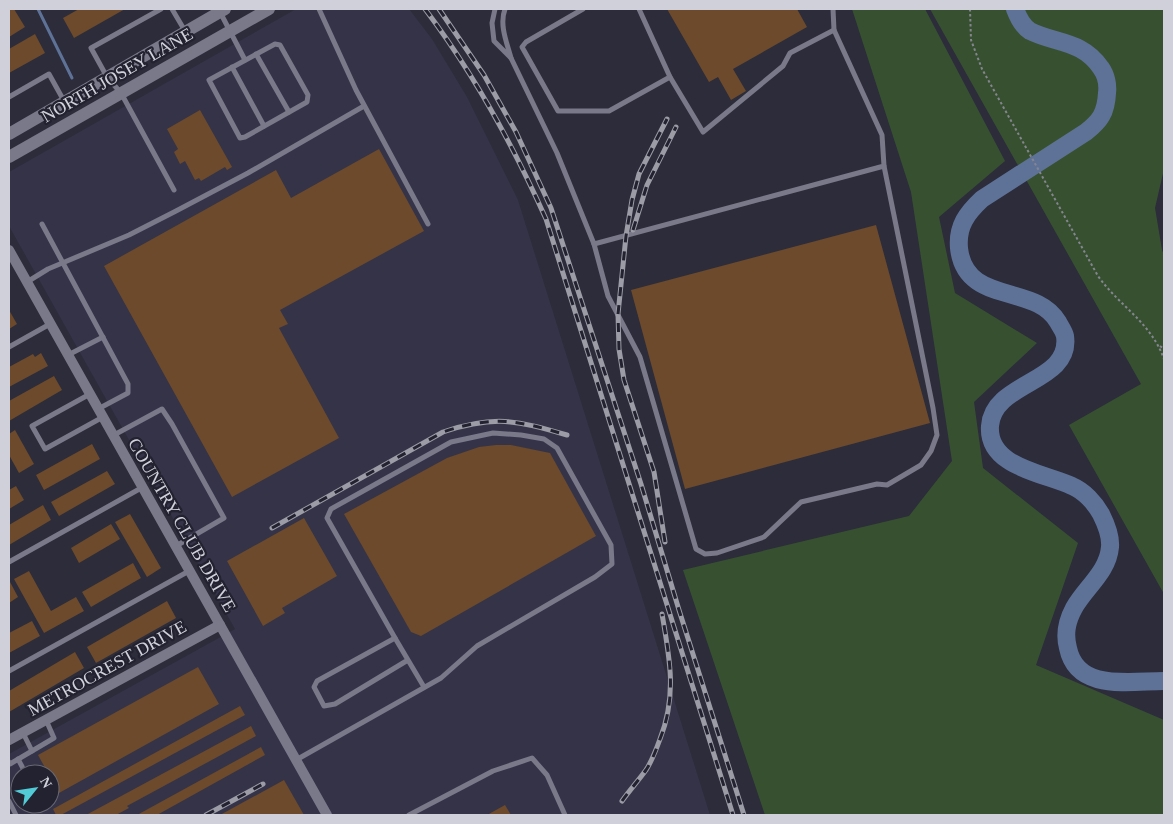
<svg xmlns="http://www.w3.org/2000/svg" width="1173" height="824" viewBox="0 0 1173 824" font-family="'Times New Roman',serif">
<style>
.built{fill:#343348;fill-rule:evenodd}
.green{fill:#375130}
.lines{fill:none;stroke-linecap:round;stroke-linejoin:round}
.stream{stroke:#5e7298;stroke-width:3}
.river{stroke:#5e7298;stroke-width:18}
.building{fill:#6c4a2b}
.path{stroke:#858591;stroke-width:2;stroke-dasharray:2.5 2.5;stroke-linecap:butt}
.service{stroke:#79798a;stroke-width:5}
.minor{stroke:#79798a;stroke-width:10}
.secondary{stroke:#79798a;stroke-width:12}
.rail-casing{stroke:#9c9ca7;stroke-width:5}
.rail{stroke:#222230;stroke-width:3;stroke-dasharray:9;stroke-linecap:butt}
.labels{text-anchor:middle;stroke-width:4.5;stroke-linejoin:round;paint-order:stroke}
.street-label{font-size:18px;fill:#d0d0da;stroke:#222230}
</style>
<rect width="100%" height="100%" fill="#2c2c3a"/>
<path class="built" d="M296,9H409L432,39L467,97L518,200L710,815H9V754L235,629L9,226V172ZM20,774H50V804H20Z"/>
<g class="green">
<path d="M852,9H925L1005,161L939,217L955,293L1037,343L974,402L983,468L1078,543L1036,665L1164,720V815H765L683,570L909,516L952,461L911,192Z"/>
<path d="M930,9H1164V169L1155,208L1162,250L1164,255V594L1069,425L1141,384Z"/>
</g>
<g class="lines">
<path class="stream" d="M38,9L72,78"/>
<path class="river" d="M1015,9C1018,17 1022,26 1030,31C1056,44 1082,40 1101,68C1106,75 1108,85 1107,93C1106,113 1100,121 1086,132L982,199C967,213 957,226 959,248C965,306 1036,283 1058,322C1060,326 1064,331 1065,336C1072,383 993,381 990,426C987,467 1044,473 1072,486C1084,491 1095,503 1101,514C1106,524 1111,536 1110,547C1108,572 1085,588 1074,608C1067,621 1064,633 1068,648C1077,692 1130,681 1164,681"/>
</g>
<g class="building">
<path d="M9,9H14L25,27L9,37Z"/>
<path d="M79,9H125L74,38L63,18Z"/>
<path d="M667,9H797L807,27L733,69L746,91L731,100L718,77L709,82Z"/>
<path d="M35,34L45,53L9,73V49Z"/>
<path d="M200,110L232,167L227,170L225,167L201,181L199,178L195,180L185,161L180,164L174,152L178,149L167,129Z"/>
<path d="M379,149L424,231L280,310L288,324L279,328L339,438L232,497L104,266L276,170L291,198Z"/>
<path d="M876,225L930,423L685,489L631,290Z"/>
<path d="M9,310L17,324L9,329Z"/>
<path d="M41,353L48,366L9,387V367L33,354L35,357Z"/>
<path d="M54,376L62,390L9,421V401Z"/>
<path d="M15,430L34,464L19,473L9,455V434Z"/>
<path d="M92,444L100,459L44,490L36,475Z"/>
<path d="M496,445H511L550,453L596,536L421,636L411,632L344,514L447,458L479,447Z"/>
<path d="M107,471L115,484L59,516L51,502Z"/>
<path d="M16,486L24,500L9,509V490Z"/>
<path d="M43,505L51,520L9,545V525Z"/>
<path d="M130,514L161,568L147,577L115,522Z"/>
<path d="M304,518L337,576L282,608L285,613L263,626L227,561Z"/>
<path d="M111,524L120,539L79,563L71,548Z"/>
<path d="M133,563L141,578L91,607L82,592Z"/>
<path d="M29,571L51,611L76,597L84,611L44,633L14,579Z"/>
<path d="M9,580L18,597L9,603Z"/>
<path d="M167,601L176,618L96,663L87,647Z"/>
<path d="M32,621L40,636L9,653V633Z"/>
<path d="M75,652L84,668L9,712V691Z"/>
<path d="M198,667L219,704L59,793L38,755Z"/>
<path d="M240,706L245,715L61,815H56L53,809Z"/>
<path d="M251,726L256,736L127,806L129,808L116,815H86Z"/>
<path d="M261,747L265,755L157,815H137Z"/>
<path d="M284,780L304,815H220Z"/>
<path d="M505,805L511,815H487Z"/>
</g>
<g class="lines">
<g class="path">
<path d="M970,9L971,40L982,69L1098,276C1120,307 1150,321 1164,359"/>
<path d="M1160,346L1164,349"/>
</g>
<g class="service">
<path d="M161,9L91,48L107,77L121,93L174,190"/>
<path d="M172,9L185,31"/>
<path d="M319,9L356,90L428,224"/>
<path d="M495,9L492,23L494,41L511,58C507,43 499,25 505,9"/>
<path d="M583,9L526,42L522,47L558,111H609L670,77L639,9"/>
<path d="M220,12L245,60"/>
<path d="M275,44L280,45L308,95L307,102L245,137L240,138L209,80Z"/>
<path d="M256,54L289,112"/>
<path d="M511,58L557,153L594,244L884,166L882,135L834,30"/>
<path d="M232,67L264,126"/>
<path d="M670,77L703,132L783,66L790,53L834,30L833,9"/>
<path d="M9,97L49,74L64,101"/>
<path d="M42,224L128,384V393L98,409"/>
<path d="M594,244L608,296L640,357L696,549L705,554L717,553L764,537L801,502L877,484L887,485L921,465L931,451L937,435L933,408L884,166"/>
<path d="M27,282L48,269L129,235L176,211L248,173L364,106"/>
<path d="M9,347L50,324"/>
<path d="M68,355L103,337"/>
<path d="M90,394L32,426L45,449L103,417"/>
<path d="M114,435L162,409L172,424L224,518L176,546"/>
<path d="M9,562L143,487"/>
<path d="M408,660L335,704L324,706L314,687L317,681L395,638L424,687"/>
<path d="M9,671L189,571"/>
<path d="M23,733L32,751"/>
<path d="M18,759L26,774"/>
<path d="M296,760L441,678L477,646L595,577L612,564L611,545L557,448L544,439L521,435L493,433L451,442L331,509L327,518L395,638"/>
<path d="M9,762L10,764L54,738L46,720"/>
<path d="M9,801L16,815"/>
<path d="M409,815L493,771L532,758L547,775L565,815"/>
</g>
<g class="minor">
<path d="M9,250L327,815"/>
<path d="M9,740L220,625"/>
</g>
<g class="secondary">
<path d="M9,134L225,9"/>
<path d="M9,157L269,9"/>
</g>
<g class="rail-casing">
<g id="rail">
<path d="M425,9C474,74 513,145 546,219L733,815"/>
<path d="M439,9L484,75L516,132L551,208L641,484L679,610L744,815"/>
<path d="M633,230L647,185L676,127"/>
<path d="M272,528L443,432C494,415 516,420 567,435"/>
<path d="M665,542L654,472L624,380L619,349L618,314L626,236L632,200L639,174L667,119"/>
<path d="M622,801C629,791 638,781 646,770C652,761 656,750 660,739C677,696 670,659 662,614"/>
<path d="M206,815L263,784"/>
</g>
</g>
<use href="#rail" class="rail"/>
</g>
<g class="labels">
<g class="street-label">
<text transform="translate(117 75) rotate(-30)" y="6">NORTH JOSEY LANE</text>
<text transform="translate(182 525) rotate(60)" y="6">COUNTRY CLUB DRIVE</text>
<text transform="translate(107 668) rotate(-29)" y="6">METROCREST DRIVE</text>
</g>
</g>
<rect width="1173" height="824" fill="none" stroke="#d0d0da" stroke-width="20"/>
<g transform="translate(35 789) rotate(60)"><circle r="24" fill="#222230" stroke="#686874"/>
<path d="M0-4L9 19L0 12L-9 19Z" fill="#52cbd7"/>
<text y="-8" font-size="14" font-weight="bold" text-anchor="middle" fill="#d0d0da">N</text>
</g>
</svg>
